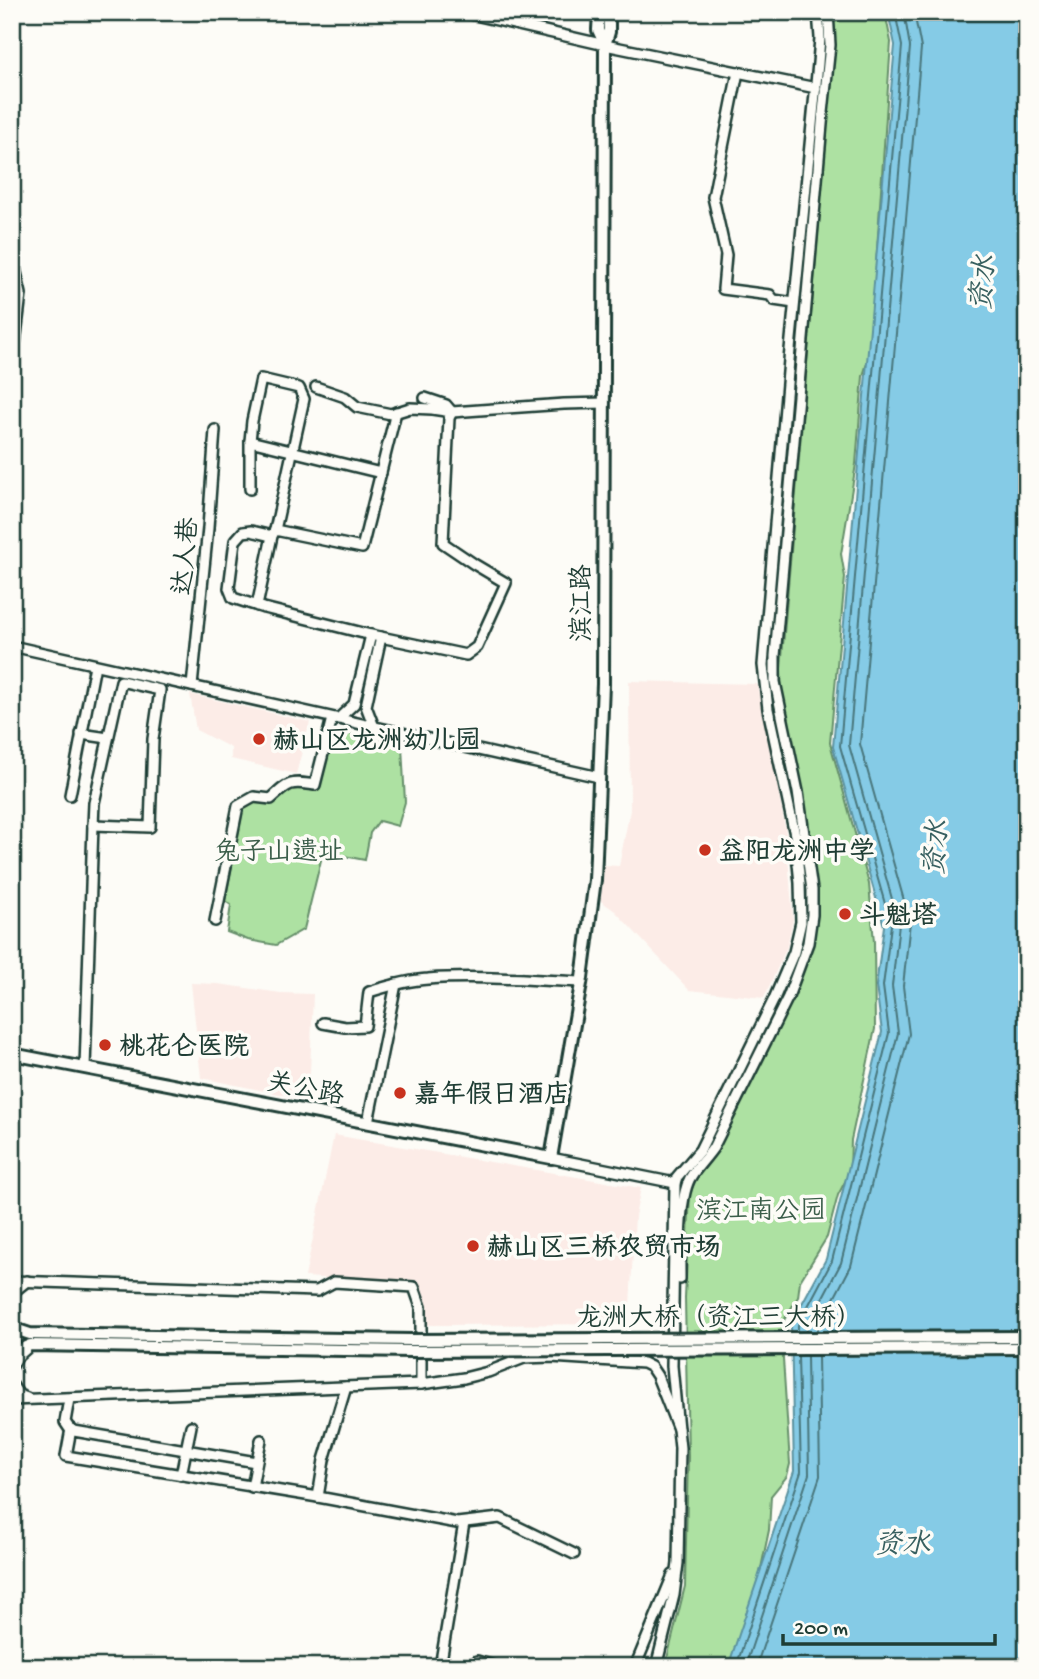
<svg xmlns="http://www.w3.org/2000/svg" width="1039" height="1679" viewBox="0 0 1039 1679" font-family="'Gochi Hand','LXGW WenKai TC',sans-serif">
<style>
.built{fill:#fcece7}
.green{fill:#ade1a2;stroke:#668f6b;stroke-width:2}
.water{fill:#85cbe6;stroke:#5c929f;stroke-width:2}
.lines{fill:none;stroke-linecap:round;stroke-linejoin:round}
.shore{stroke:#48767b;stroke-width:2}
.minor-casing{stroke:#1f3d34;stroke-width:14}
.major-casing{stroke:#1f3d34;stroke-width:16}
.minor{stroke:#fdfcf7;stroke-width:9}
.major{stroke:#fdfcf7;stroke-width:10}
.major-bridge-casing{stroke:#1f3d34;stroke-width:16;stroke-linecap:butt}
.major-bridge{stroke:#fdfcf7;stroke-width:10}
.poi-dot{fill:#c8321e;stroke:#fdfcf7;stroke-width:2.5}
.labels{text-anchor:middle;stroke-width:7;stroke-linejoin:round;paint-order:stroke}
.street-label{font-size:26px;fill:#1f3d34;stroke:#fdfcf7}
.poi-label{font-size:26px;font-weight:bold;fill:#1f3d34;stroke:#fdfcf7;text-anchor:start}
.park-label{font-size:26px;fill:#3b5e4a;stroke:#fdfcf7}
.water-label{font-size:28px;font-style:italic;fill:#386060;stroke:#fdfcf7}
</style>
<rect width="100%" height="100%" fill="#fdfcf7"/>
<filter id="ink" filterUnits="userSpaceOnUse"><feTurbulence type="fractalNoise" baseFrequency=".0143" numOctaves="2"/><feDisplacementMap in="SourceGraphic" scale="14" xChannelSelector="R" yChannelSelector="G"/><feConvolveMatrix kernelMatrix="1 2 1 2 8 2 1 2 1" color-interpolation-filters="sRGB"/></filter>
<g filter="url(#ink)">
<g class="built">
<path d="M629,681L757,684L770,745L786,833L793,919L787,947L764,998L689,990L615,911L601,901L602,865L619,866L630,810Z"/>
<path d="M190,694L310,722L296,774L231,759V748L196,730Z"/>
<path d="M191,983L218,984L281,993L313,994L309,1100L201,1078Z"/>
<path d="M334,1135L641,1188L635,1216L629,1324L427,1325L426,1304L407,1283L305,1277Z"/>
</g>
<g class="green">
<path d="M832,12H885L891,42L870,353L863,376L856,464L841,554L845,577L830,743L869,884L874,942L875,1029L851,1140L850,1172L838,1195L827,1237L800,1281L798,1297L784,1320L783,1359L790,1464L787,1476L771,1496L769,1530L755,1597L733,1667H665L685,1586L688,1457L685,1298L690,1194L698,1174L786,1008L809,952L814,924L782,694L781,669L835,33Z"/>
<path d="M332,730L402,746L405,802L398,826L379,821L370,833L365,860L323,852L304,929L276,945L248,940L227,932L231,905L225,901L243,809L257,801L273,804L294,787L316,791Z"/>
</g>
<path class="water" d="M888,12H1027V1667H728L794,1471L791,1324L826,1259L882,1032L876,986L884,926L833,747L895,45Z"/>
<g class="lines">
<g class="shore">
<path d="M798,1331V1325L832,1261L889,1033L883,986L891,925L840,746L902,46L895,12"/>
<path d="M807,1331V1327L841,1263L898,1033L892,986L899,924L849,745L910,47L904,12"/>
<path d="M817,1331L851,1266L909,1034L903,986L910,922L860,744L921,48L914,12"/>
<path d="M736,1667L801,1472L798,1356"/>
<path d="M745,1667L809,1474L807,1356"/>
<path d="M756,1667L820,1476L818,1356"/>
</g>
<g class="minor-casing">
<g id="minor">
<path d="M462,12L605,45L816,88"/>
<path d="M738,72L713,197L726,255L723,289L770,295L774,300L794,303"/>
<path d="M12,255L21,294L12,369"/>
<path d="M316,387L345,397L357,407L391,414L410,408L432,409L452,412L564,404L604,403"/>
<path d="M250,441L252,421L261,379L299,388L304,399L275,530"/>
<path d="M250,489V441L381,473"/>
<path d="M273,534L275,530L362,548L396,412"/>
<path d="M257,606L272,536L251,531L243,532L235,541L229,588L233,598L264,608L371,635L466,655L477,647L506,583L474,564L443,543L449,418L452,412L446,405L425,398"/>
<path d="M12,646L599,777"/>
<path d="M121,681L160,690L153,739L150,827L93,825L94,803Z"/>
<path d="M192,686L208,528L215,430"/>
<path d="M338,719L354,704L371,635"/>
<path d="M374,727L366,706L381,637"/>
<path d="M81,734L108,738"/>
<path d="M70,795L95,665"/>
<path d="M215,921L238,806L254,797L271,799C289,782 291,781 315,785L332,718"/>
<path d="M323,1023L345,1027L365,1026L369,992C388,986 408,980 428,979C476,975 532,980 582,982"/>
<path d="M85,1068L93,825"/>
<path d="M368,1122L396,984"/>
<path d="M551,1158L675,1183"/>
<path d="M680,1279C680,1255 678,1194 692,1175C698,1166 706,1158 713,1148L788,997L808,943L812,915V890L798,792L775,682V656L823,113L830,45L828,12"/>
<path d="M12,1281L317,1291L334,1282L414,1287L421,1307V1384"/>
<path d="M12,1293L27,1281"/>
<path d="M12,1366L18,1356L26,1349"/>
<path d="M12,1385L19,1395L27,1398"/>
<path d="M69,1399L65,1422L69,1428L74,1431L256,1462"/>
<path d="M12,1400L421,1384L464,1378L488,1372L524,1358L551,1357L643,1363L651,1367L657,1376L678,1429L680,1448L678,1563L674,1595L656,1667"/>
<path d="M71,1429L66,1456L318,1497L457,1523L500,1518L574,1554"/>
<path d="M678,1429L672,1366L675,1183L677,1177L700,1150L774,999L794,952L801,922L800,883L795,835L768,709L763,665L789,360L818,63L820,38L818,12"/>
<path d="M181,1475L191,1426"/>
<path d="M252,1487L261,1440"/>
<path d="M318,1497L324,1460L346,1387"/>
<path d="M477,1661L497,1667"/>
<path d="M440,1667L464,1523"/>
<path d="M635,1667L673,1575"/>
</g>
</g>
<g class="major-casing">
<g id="major">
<path d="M599,12L598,30L605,45L609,32V12"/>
<path d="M12,1054L551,1158L582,978L595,880L603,684L605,45"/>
<path d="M12,1328L30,1334L411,1340"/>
<path d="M12,1353L30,1345L411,1351"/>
</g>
</g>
<use href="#minor" class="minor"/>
<use href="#major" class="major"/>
<g class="major-bridge-casing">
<g id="major-bridge">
<path d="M411,1340L1027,1337"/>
<path d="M411,1351L1027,1348"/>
</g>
</g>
<use href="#major-bridge" class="major-bridge"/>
</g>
</g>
<g class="poi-dot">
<circle cx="259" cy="739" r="7"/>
<circle cx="705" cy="850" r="7"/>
<circle cx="845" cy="914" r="7"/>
<circle cx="105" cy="1045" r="7"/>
<circle cx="400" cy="1093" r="7"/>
<circle cx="473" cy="1246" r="7"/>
</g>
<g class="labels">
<g class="street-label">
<text transform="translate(184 556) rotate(-85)" y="9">达人巷</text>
<text transform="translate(580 603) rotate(-90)" y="9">滨江路</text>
<text transform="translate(306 1087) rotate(11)" y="9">关公路</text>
<text x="719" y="1325">龙洲大桥（资江三大桥）</text>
</g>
<g class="poi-label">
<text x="273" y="748">赫山区龙洲幼儿园</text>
<text x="719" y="859">益阳龙洲中学</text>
<text x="859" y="923">斗魁塔</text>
<text x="119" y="1054">桃花仑医院</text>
<text x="414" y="1102">嘉年假日酒店</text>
<text x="487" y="1255">赫山区三桥农贸市场</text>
</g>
<g class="park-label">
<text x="279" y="859">兔子山遗址</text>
<text x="761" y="1218">滨江南公园</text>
</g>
<g class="water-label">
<text transform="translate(981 283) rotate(-85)" y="10">资水</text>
<text transform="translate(934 848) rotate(-85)" y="10">资水</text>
<text x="902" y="1552">资水</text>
</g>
</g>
<rect width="1039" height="1679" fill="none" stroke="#fdfcf7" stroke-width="42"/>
<rect x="21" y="21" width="997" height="1637" fill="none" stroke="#1f3d34" stroke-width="2.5" filter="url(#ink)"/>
<path d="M783 1634v10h212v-10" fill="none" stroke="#1f3d34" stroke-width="3.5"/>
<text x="794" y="1634" font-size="21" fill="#1f3d34" stroke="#fdfcf7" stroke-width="5" paint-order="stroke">200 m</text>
</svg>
